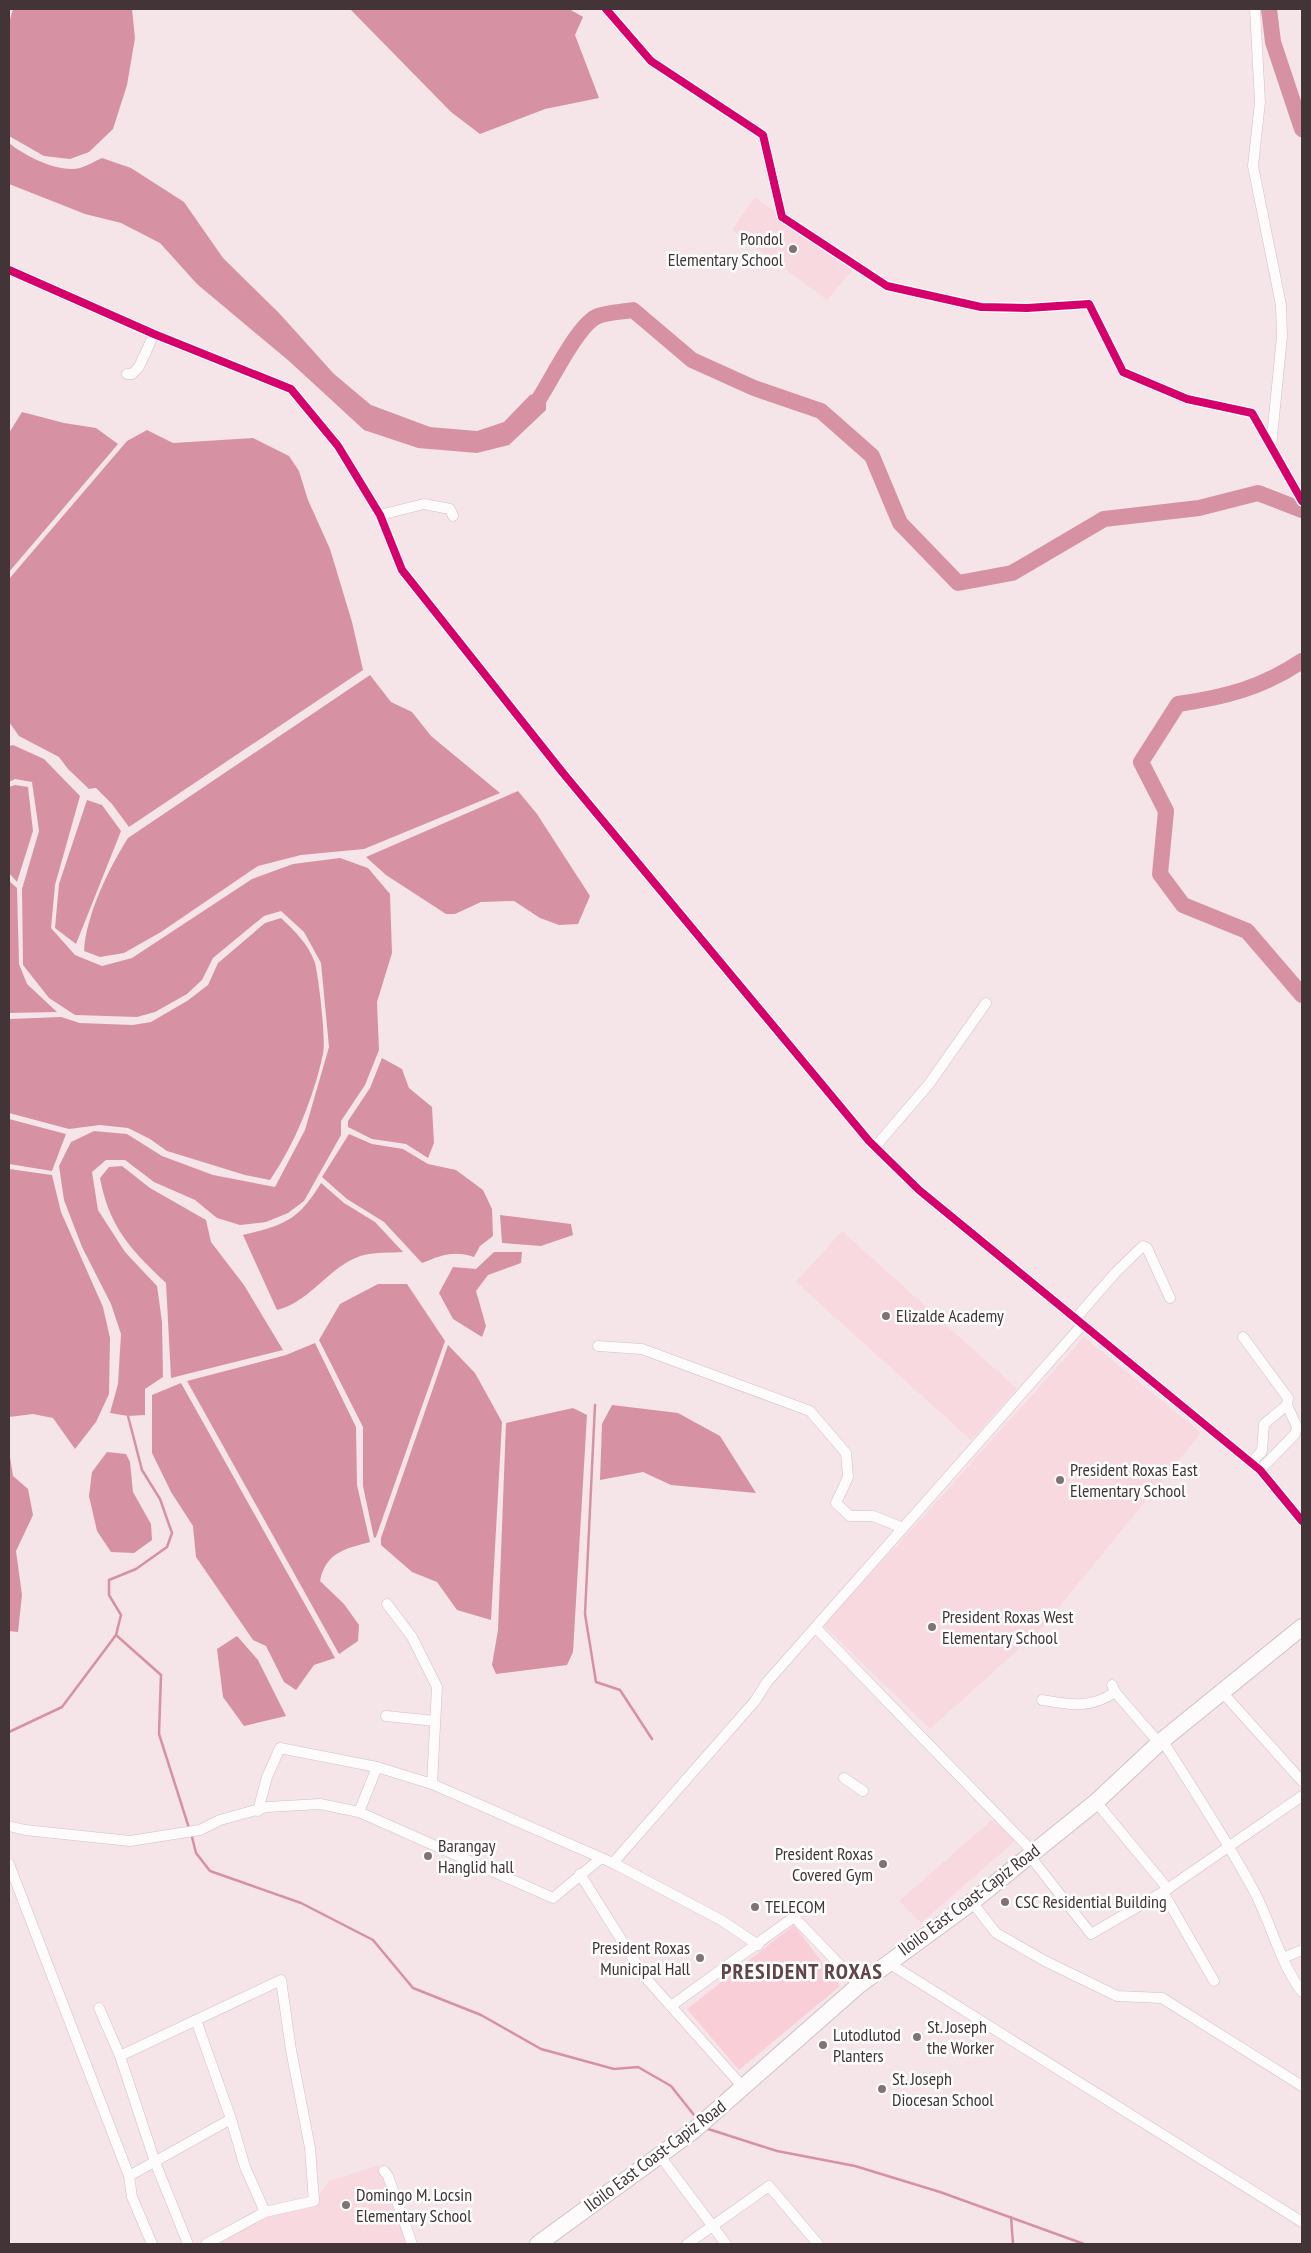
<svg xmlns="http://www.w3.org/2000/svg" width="1311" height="2253" viewBox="0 0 1311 2253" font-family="'PT Sans Narrow',sans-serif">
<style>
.built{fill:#f9d9e0}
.green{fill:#f9ced7}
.water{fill:#d692a3}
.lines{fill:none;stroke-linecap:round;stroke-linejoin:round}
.stream{stroke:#d692a3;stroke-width:2.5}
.river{stroke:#d692a3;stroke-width:16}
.street-casing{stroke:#cfc1c4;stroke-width:11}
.primary-casing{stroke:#cfc1c4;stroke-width:18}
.street{stroke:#fefbfc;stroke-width:10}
.primary{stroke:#fefbfc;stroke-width:16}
.cycleway-casing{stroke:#fff;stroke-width:11}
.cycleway{stroke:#d6006c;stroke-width:8}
.poi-dot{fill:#817275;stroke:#fff;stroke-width:2}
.labels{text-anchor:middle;stroke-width:5;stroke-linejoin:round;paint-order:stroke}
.poi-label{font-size:18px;fill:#423437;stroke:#fff;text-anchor:start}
.street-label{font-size:18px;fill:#423437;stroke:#fff}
.district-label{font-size:22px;font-weight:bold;letter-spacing:1px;fill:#62454b;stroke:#fff}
</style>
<rect width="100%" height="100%" fill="#f5e5e8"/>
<g class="built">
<path d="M755,197L853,269L827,300L732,230Z"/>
<path d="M842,1231L1017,1389L971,1440L796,1282Z"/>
<path d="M1084,1337L1201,1433L1042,1628L930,1729L823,1625L915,1526Z"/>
<path d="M992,1820L1016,1840L921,1923L899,1901Z"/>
<path d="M379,2165L407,2244H213L265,2217L313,2203L329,2181Z"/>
</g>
<path class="green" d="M794,1925L840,1986L739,2070L687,2009Z"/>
<g class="water">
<path d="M13,9H132L135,38L127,85L113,129L89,152L70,159L44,156L9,136V23Z"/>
<path d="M350,9H569L583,17L575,35L599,98L545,109L480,134L451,112Z"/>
<path d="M9,143C25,156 58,173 80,168C87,166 95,161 102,158L131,168L184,202L223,258L279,313L334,374L371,405L430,427L477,431L504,422L530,395L546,390V410L509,445L477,453L418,448L364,430L289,361L197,284L160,243L121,223L85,214L9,184Z"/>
<path d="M22,412L64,423L96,428L118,444L9,572V433Z"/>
<path d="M147,430L173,443L253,438L289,456L299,471L308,500L330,549L352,622L363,670L129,827L112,804L96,788L89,789L68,769L59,757L19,736L9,722V579L127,441Z"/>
<path d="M370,675L391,702L412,712L431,736L500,793L364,849L301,855L258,866L161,932L124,953L100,957L84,951C86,915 109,868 128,838Z"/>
<path d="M13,745L44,759L80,796L55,885L51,928L75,955L102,966L132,958L252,879L293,864L340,858L368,868L390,894L392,953L377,1002L379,1050L365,1085L341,1121V1135L304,1201L288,1213L266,1222L240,1225L217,1218L195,1200L154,1182L125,1160H106L92,1172L98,1210L125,1252L157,1286L162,1322L163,1377L145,1389V1415L128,1416L110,1413L118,1384L121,1334L111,1304L82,1247L64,1200L59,1166L71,1142L94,1131L127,1134L162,1156L213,1175L275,1187L305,1130L329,1047L321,963L304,932L281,911L264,916L213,958L202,980L187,994L155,1012L137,1017L75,1015L49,998L23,965L22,889L39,831L32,782L15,779L9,782V746Z"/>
<path d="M15,785L28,787L33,831L17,882L9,873V787Z"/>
<path d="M518,791L537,814L590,896L578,924L559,925L540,918L514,901L481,902L455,914H446L386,875L366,857Z"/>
<path d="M87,800L102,805L121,831L76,944L55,928L59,884Z"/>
<path d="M9,881L17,888L19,964L27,984L57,1012L9,1013Z"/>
<path d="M281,918C295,931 309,945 315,963C319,979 326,1040 323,1054C314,1096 295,1144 270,1180L245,1175L167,1151L150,1139L128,1128L100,1125L69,1129L9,1113V1019L61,1017L80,1023L133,1025L151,1022L187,1001L208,985L218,963L265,923Z"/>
<path d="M382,1058L402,1069L409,1088L432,1107L434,1143L428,1158L406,1144L372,1139L348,1127V1121L370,1088Z"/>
<path d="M9,1119L66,1134L52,1171L9,1164Z"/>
<path d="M349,1134L372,1144L403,1149L428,1164L456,1170L483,1190L492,1209L493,1236L480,1246L474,1257C454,1250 441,1255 422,1263L384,1222L347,1199L322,1177Z"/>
<path d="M122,1166L150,1188L206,1220L211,1242L244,1285L283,1350L171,1378L166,1283C131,1250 109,1227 100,1178L109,1167Z"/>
<path d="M9,1169L52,1175L61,1212L103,1307L110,1338L109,1394L96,1422L75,1449L53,1418L33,1414L9,1417Z"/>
<path d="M321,1183L344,1203L375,1222L403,1252C391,1253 376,1252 364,1255C330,1264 311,1302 277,1310L243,1235C284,1225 298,1221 321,1183Z"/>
<path d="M500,1215L571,1224L573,1235L541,1246L502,1243Z"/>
<path d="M494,1252H522L521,1263L488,1275L476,1291L486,1326L482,1337L453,1319L439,1293L453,1267L476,1269Z"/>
<path d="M378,1284H407L445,1341L376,1537L374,1538L363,1486V1427L319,1340L340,1304Z"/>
<path d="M315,1343L356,1427L357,1485L370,1542C345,1549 326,1552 320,1581L344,1604L359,1625L358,1641L339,1654L187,1381L286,1355Z"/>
<path d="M448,1345L475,1373L502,1422L491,1620L457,1610L437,1582L412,1572L381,1545V1538Z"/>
<path d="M181,1383L335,1658L314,1665L296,1690L284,1682L266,1646L253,1640L196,1557L193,1526L171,1492L152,1453V1395Z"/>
<path d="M612,1405L678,1413L720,1436L756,1493L671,1485L643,1472L600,1480L602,1424Z"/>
<path d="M573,1408L587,1415L573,1652L567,1665L496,1674L492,1665L498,1630L506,1423Z"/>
<path d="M9,1450L13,1476L28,1489L33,1515L16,1551L22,1595L18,1632L9,1631Z"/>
<path d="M107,1452L126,1454L130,1462L133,1492L151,1524L152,1540L134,1553L111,1552L97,1531L89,1496L92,1472Z"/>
<path d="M237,1636L258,1660L286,1716L244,1726L223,1697L217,1649Z"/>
</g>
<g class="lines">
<g class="stream">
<path d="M595,1405L585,1614L596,1682L620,1690L652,1739"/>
<path d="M116,1635L161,1675L159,1734L189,1828"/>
<path d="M9,1732L62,1707L116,1635L121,1615L109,1595V1580L136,1569L167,1547L172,1533L160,1499L142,1470L128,1416"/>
<path d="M191,1833L196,1853L210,1871L301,1903L373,1940L413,1988L481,2015L541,2049L614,2069L638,2067L671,2086L698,2120"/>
<path d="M705,2128L777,2151L855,2166L940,2192L1084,2244"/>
<path d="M1011,2217L1013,2244"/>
</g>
<g class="river">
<path d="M1269,9L1273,42L1302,129"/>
<path d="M533,408C548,388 577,324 598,316C609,312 622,312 633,310L692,360L754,388L821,411L872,456L900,523L958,583L1012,573L1104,519L1199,508L1258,493L1302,510"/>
<path d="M1302,661C1261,688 1226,697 1178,704L1141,762L1166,811L1160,874L1183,905L1247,931L1302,995"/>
</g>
<g class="street-casing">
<g id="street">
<path d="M606,9L651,61L763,135L782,217L887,286L981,307L1027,308L1089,304L1123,372L1187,399L1252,413L1302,501"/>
<path d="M1255,9L1260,102L1253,166L1281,305L1282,336L1271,447"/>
<path d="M9,270L154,334L291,389L338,446L380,515L402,570L563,773L869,1141L919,1190L1260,1470L1302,1521"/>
<path d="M127,374H132L139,367L154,334"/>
<path d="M380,515L424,504L450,509L453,516"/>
<path d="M875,1147L929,1084L986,1003"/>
<path d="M1076,1318L1116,1272L1143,1246L1147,1248L1170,1298"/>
<path d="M1243,1337L1288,1398L1287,1405"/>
<path d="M598,1346L642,1349L810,1411L846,1453L848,1477L836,1503L850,1516H873L903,1528"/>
<path d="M1251,1463L1262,1451L1264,1424L1287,1405L1297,1427L1295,1434L1260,1470"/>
<path d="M387,1604L412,1637L437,1687L432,1784"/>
<path d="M816,1628L1033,1852"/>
<path d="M1112,1685L1115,1692L1159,1743"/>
<path d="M1222,1692L1302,1781"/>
<path d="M1042,1700C1070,1705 1091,1709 1115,1692"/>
<path d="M386,1716L435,1721"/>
<path d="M1162,1740C1194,1790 1226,1839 1254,1891C1271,1923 1280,1963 1302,1992"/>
<path d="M844,1778L863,1791"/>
<path d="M1096,1802L1168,1889"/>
<path d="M258,1811L267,1777L280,1748L377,1767L432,1784L613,1863L721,1920L758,1945"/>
<path d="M359,1812L377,1767"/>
<path d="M9,1826L25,1830L130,1841L200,1830L220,1820L267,1807L320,1804L359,1812L553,1898L600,1859"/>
<path d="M1029,1855L1091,1934L1163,1892L1302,1796"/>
<path d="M613,1863L755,1701L767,1682L1083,1324"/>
<path d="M9,1864L129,2176L132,2197L152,2244"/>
<path d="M580,1874L644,1976L743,2087"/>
<path d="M1163,1892L1214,1981"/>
<path d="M972,1902L996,1933L1045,1961L1117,1996L1162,1998L1302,2086"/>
<path d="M1283,1958L1302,1950"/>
<path d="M887,1962L1302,2222"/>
<path d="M671,2006L794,1917L859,1985"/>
<path d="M99,2008L120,2056L155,2162L188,2244"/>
<path d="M120,2056L281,1980L291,2050L310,2148L314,2201L265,2212L206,2244"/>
<path d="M231,2119L245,2167L265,2212"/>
<path d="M660,2156L726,2244"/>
<path d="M384,2171L388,2176L412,2244"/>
<path d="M129,2176L231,2119L196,2020"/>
<path d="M687,2244L769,2186L818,2244"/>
</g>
</g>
<g class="primary-casing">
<path id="primary" d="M538,2244L693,2131L859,1985L972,1902L1096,1802L1159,1743L1302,1627"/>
</g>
<use href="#street" class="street"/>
<use href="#primary" class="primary"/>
<g class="cycleway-casing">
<g id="cycleway">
<path d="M606,9L651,61L763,135L782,217L887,286L981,307L1027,308L1089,304L1123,372L1187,399L1252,413L1302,501"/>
<path d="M9,270L154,334L291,389L338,446L380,515L402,570L563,773L869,1141L919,1190L1260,1470L1302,1521"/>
</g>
</g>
<use href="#cycleway" class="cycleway"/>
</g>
<g class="poi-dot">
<circle cx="793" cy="249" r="5"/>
<circle cx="886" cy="1316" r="5"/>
<circle cx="1060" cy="1480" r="5"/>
<circle cx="932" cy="1627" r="5"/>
<circle cx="428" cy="1856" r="5"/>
<circle cx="883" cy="1864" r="5"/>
<circle cx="1005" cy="1902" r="5"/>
<circle cx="755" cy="1907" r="5"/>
<circle cx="700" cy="1958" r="5"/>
<circle cx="917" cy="2037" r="5"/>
<circle cx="823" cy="2045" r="5"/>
<circle cx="882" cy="2089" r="5"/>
<circle cx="346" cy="2205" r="5"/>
</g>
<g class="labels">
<g class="poi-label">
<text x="783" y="245" text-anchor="end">Pondol<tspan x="783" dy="21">Elementary School</tspan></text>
<text x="896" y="1322">Elizalde Academy</text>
<text x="1070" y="1476">President Roxas East<tspan x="1070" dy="21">Elementary School</tspan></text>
<text x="942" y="1623">President Roxas West<tspan x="942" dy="21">Elementary School</tspan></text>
<text x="438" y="1852">Barangay<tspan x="438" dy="21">Hanglid hall</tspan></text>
<text x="873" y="1860" text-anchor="end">President Roxas<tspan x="873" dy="21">Covered Gym</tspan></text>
<text x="1015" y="1908">CSC Residential Building</text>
<text x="765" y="1913">TELECOM</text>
<text x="690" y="1954" text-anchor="end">President Roxas<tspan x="690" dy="21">Municipal Hall</tspan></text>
<text x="927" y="2033">St. Joseph<tspan x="927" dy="21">the Worker</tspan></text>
<text x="833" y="2041">Lutodlutod<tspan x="833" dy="21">Planters</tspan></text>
<text x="892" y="2085">St. Joseph<tspan x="892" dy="21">Diocesan School</tspan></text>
<text x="356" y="2201">Domingo M. Locsin<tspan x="356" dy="21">Elementary School</tspan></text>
</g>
<g class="street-label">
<text transform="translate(969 1900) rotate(-37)" y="6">Iloilo East Coast-Capiz Road</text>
<text transform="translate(655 2156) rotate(-37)" y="6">Iloilo East Coast-Capiz Road</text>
</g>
<g class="district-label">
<text x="802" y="1979">PRESIDENT ROXAS</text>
</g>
</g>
<rect width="1311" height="2253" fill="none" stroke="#423437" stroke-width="20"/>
</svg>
